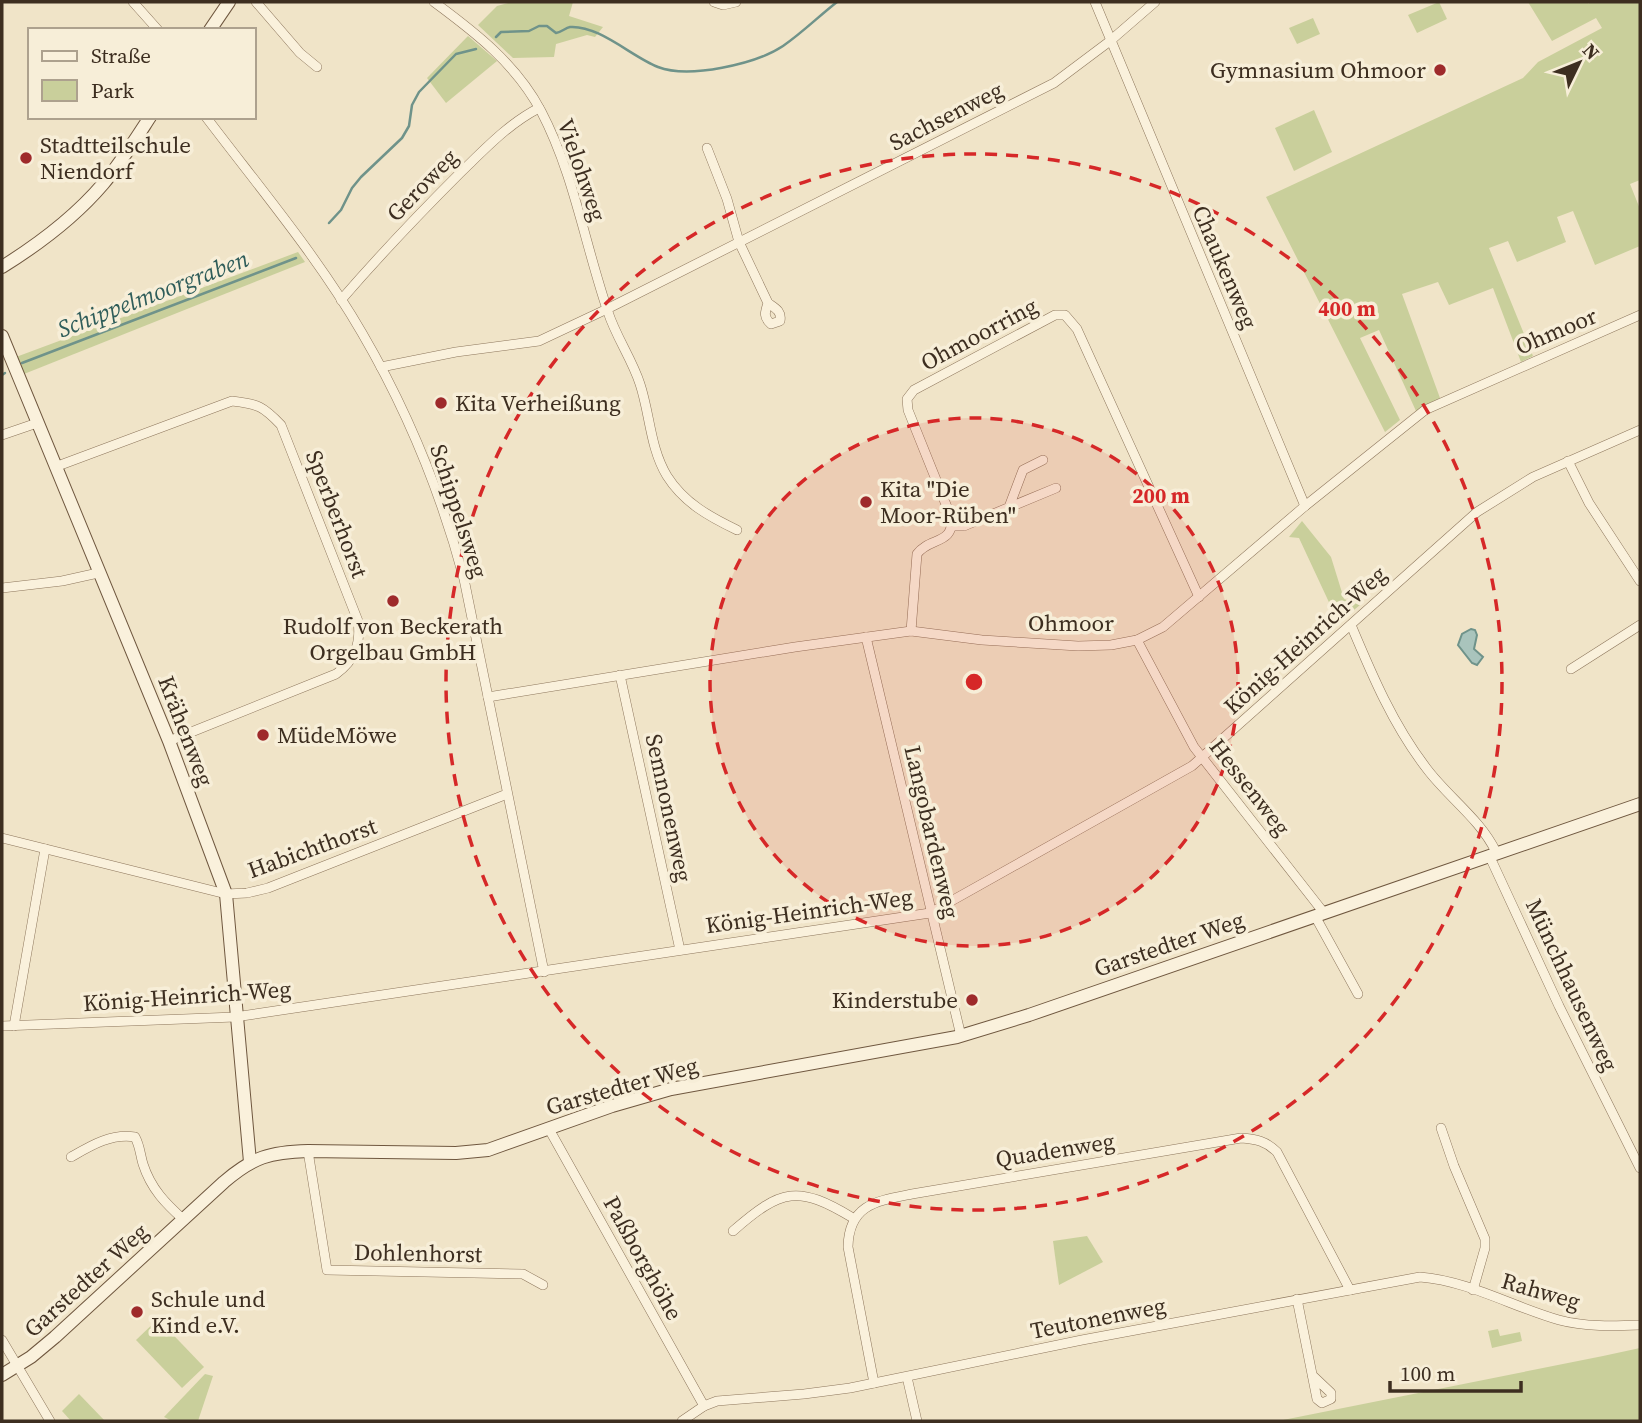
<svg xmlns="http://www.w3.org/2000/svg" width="1642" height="1423" viewBox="0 0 1642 1423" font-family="'Source Serif 4',serif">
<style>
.green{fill:#c9cf9b}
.water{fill:#a9c4bc;stroke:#6f938a;stroke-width:2}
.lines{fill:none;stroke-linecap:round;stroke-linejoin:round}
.stream{stroke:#6f938a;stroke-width:2.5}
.street-casing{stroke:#8d765c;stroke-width:10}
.secondary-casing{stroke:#6f573f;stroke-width:14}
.street{stroke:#faf1dc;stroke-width:9}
.secondary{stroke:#faf1dc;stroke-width:12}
.ring{fill:none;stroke:#d62828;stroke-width:3.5;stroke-dasharray:12 9}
.poi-dot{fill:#9e2a2b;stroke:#f7eed8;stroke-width:2.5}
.labels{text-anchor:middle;stroke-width:7;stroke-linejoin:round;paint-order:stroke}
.poi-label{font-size:23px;fill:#3d2e20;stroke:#f7eed8;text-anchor:start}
.street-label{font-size:23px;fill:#3d2e20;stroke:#f7eed8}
.water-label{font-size:24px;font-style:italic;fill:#2f5d5a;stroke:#f7eed8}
.centre{fill:#d62828;stroke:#f7eed8;stroke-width:3.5}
.ring-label{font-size:21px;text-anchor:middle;font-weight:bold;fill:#d62828;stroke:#f7eed8;stroke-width:7;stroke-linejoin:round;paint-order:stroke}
</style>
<rect width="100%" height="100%" fill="#f0e4c8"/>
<g class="green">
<path d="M512,2H573L569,16L603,27L595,37L587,35L556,44L554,57L513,58L478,25L497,6Z"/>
<path d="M1439,2L1447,19L1417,33L1408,15Z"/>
<path d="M1528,2H1587L1589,4L1588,2H1640V180L1630,184L1640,209V246L1595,265L1573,211L1557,217L1566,242L1517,262L1508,241L1489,248L1533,356L1521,362L1493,288L1449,305L1438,282L1402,294L1440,398L1416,411L1379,330L1360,338L1400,420L1385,432L1266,197L1523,78L1538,62L1602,28L1596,18L1552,41Z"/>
<path d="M1313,18L1320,34L1297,44L1289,28Z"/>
<path d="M468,36L497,61L446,103L427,78Z"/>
<path d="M1314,110L1332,152L1294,171L1275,128Z"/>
<path d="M298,252L305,262L24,374L16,357Z"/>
<path d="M1302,521L1331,557L1344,599L1360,605L1333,627L1334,613L1299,538L1289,537Z"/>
<path d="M1087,1236L1103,1262L1059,1285L1053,1241Z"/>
<path d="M158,1319L204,1367L182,1388L136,1340Z"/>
<path d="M1498,1329L1500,1336L1520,1332L1522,1341L1492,1348L1488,1331Z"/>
<path d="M1640,1348V1421H1278L1603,1356Z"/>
<path d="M205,1374L213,1376L198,1421H172L164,1417Z"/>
<path d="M79,1394L105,1421H71L62,1411Z"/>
</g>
<path class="water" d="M1471,629L1475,630L1477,635L1474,649L1483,657L1477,665L1472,663L1458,645L1462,634Z"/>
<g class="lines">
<g class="stream">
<path d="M496,37L501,32L529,31L539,26H547L556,33C562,32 565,28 570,27C599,25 632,57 658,67C689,79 756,64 783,46C802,33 819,16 837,2"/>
<path d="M329,223L341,210L352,188L361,177L402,138L409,126L412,105L419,92L456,54L476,49"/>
<path d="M22,363L296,258"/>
<path d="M2,375L5,373"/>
</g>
<g class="street-casing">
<g id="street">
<path d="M133,2L158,30"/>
<path d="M256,2L300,53L317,67"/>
<path d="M434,2C476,33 516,64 541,111C574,174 585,245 608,312C616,337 632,359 640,384C650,414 650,448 667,476C684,503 710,517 737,530"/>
<path d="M714,2L723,5L736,2"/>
<path d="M1095,2L1305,506"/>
<path d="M206,117C259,187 318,257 362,333C407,410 441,493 464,579L544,972"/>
<path d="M707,148L727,199L739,242L768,303C765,312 763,317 771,324L780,321C782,311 775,308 768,303"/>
<path d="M341,300C379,256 419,214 460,173C485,149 508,124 539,108"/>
<path d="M381,367L456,352L539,341L607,309L1054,83L1110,41L1155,2"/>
<path d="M2,435L37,423"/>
<path d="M1568,461L1589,503L1640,581"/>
<path d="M55,467L232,401C258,404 263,406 281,425L358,621C361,644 355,660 336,674L169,741"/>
<path d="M1009,507L1023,470L1043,460"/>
<path d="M953,526H964L1056,488"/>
<path d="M2,588L62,581L98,573"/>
<path d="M1351,625C1372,675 1393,725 1427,769C1448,797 1481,820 1496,852"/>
<path d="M911,631L917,554C929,537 955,545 951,517L908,410L907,399L914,390L1055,315H1065L1077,329L1199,597"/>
<path d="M866,637L961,1036"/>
<path d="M1137,640L1194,747L1324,913"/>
<path d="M1571,669L1640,625"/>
<path d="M620,675L680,950"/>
<path d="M488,697L795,647L911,631L982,640L1078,646L1111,645L1137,640L1163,627L1305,506L1425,410L1640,315"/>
<path d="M2,838L226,894L247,893L268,888L507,794"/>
<path d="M1489,855L1559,1006L1640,1168"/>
<path d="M1315,916L1358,994"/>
<path d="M2,1026L235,1017L930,913L1192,766L1477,512L1533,477L1640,430"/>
<path d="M14,1026L45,849"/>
<path d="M1441,1128L1454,1166L1485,1239V1248L1473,1290"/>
<path d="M549,1129L704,1406"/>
<path d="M308,1151L327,1270L523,1274L543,1285"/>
<path d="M71,1157C90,1146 111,1133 135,1137C140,1146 140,1154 143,1164C151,1189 166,1204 184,1220"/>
<path d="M733,1231C782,1188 798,1185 853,1218"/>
<path d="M1297,1299L1317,1399L1322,1403L1331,1399V1393L1312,1375"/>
<path d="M2,1340L50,1421"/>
<path d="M907,1377L917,1421"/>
<path d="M874,1383L848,1247C849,1204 877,1201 912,1194L1241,1138C1256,1139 1266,1141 1277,1152L1350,1290"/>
<path d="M682,1421L704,1406L717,1401L804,1394L850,1388L1082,1340L1420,1277C1469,1281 1513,1307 1559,1320C1585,1327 1614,1326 1640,1325"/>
</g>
</g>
<g class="secondary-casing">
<g id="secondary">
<path d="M210,30L229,2"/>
<path d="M2,267C39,244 74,218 103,184C120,164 135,140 150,117"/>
<path d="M2,336L169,741L226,894L250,1162"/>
<path d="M2,1375L31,1357L55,1337L224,1182C253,1157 270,1152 308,1151L456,1153L488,1150L612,1106L671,1089L957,1037L1029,1015L1640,804"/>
</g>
</g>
<use href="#street" class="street"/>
<use href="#secondary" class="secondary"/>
</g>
<circle cx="974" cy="682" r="264" fill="#d62828" fill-opacity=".12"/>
<g class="ring">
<circle cx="974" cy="682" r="264"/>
<circle cx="974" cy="682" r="528"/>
</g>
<g class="poi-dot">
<circle cx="1440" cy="70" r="7"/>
<circle cx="26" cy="158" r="7"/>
<circle cx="441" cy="403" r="7"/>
<circle cx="866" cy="502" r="7"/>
<circle cx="393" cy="601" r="7"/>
<circle cx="263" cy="735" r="7"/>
<circle cx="972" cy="1000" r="7"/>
<circle cx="137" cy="1312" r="7"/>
</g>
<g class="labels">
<g class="poi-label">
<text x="1426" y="78" text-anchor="end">Gymnasium Ohmoor</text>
<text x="40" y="153">Stadtteilschule<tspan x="40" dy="26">Niendorf</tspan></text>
<text x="455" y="411">Kita Verheißung</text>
<text x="880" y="497">Kita "Die<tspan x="880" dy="26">Moor-Rüben"</tspan></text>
<text x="393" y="634" text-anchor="middle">Rudolf von Beckerath<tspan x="393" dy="26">Orgelbau GmbH</tspan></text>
<text x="277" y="743">MüdeMöwe</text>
<text x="958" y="1008" text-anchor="end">Kinderstube</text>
<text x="151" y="1307">Schule und<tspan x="151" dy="26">Kind e.V.</tspan></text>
</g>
<g class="street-label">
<text transform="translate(946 116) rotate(-27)" y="8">Sachsenweg</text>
<text transform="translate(582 170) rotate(71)" y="8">Vielohweg</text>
<text transform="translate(422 185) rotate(-46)" y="8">Geroweg</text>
<text transform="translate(1225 267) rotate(67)" y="8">Chaukenweg</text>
<text transform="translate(1556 331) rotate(-23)" y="8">Ohmoor</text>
<text transform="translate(979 334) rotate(-28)" y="8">Ohmoorring</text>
<text transform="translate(459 511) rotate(72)" y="8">Schippelsweg</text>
<text transform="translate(337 514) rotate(69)" y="8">Sperberhorst</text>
<text x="1071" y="631">Ohmoor</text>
<text transform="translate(1305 640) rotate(-42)" y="8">König-Heinrich-Weg</text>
<text transform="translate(186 731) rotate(69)" y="8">Krähenweg</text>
<text transform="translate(1250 787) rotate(52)" y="8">Hessenweg</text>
<text transform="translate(669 808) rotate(78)" y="8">Semnonenweg</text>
<text transform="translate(932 832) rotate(77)" y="8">Langobardenweg</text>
<text transform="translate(312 848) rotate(-20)" y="8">Habichthorst</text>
<text transform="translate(809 911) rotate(-8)" y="8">König-Heinrich-Weg</text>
<text transform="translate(1169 944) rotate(-19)" y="8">Garstedter Weg</text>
<text transform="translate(1572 985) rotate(65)" y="8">Münchhausenweg</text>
<text transform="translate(187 996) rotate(-4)" y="8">König-Heinrich-Weg</text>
<text transform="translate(622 1086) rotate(-16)" y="8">Garstedter Weg</text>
<text transform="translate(1055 1150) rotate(-9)" y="8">Quadenweg</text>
<text transform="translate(418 1253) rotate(1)" y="8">Dohlenhorst</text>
<text transform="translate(643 1258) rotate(61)" y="8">Paßborghöhe</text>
<text transform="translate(86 1280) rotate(-42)" y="8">Garstedter Weg</text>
<text transform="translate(1541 1291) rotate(16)" y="8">Rahweg</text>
<text transform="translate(1098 1318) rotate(-11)" y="8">Teutonenweg</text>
</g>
<g class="water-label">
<text transform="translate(153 294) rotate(-21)" y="8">Schippelmoorgraben</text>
</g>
</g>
<circle cx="974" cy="682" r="10" class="centre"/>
<g class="ring-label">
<text x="1347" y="316">400 m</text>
<text x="1161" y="503">200 m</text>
</g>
<rect width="1642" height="1423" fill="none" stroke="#3d2e20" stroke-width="7"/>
<rect x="28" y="28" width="228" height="91" fill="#f7eed8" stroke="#ada18e" stroke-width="2"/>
<rect x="42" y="51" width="35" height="10" fill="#faf1dc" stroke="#ada18e" stroke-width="2"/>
<text x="91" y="63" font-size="21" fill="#3d2e20">Straße</text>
<rect x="42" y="80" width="35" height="21" fill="#c9cf9b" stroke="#ada18e" stroke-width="2"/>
<text x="91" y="98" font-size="21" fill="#3d2e20">Park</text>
<g transform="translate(1579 63) rotate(47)" stroke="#f7eed8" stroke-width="5" paint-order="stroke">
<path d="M0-5L12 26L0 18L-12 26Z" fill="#3d2e20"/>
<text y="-10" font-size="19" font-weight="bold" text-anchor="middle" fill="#3d2e20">N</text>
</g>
<path d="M1390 1381v10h131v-10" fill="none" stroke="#3d2e20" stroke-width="3.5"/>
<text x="1400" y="1381" font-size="21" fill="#3d2e20" stroke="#f7eed8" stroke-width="5" paint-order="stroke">100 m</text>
</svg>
